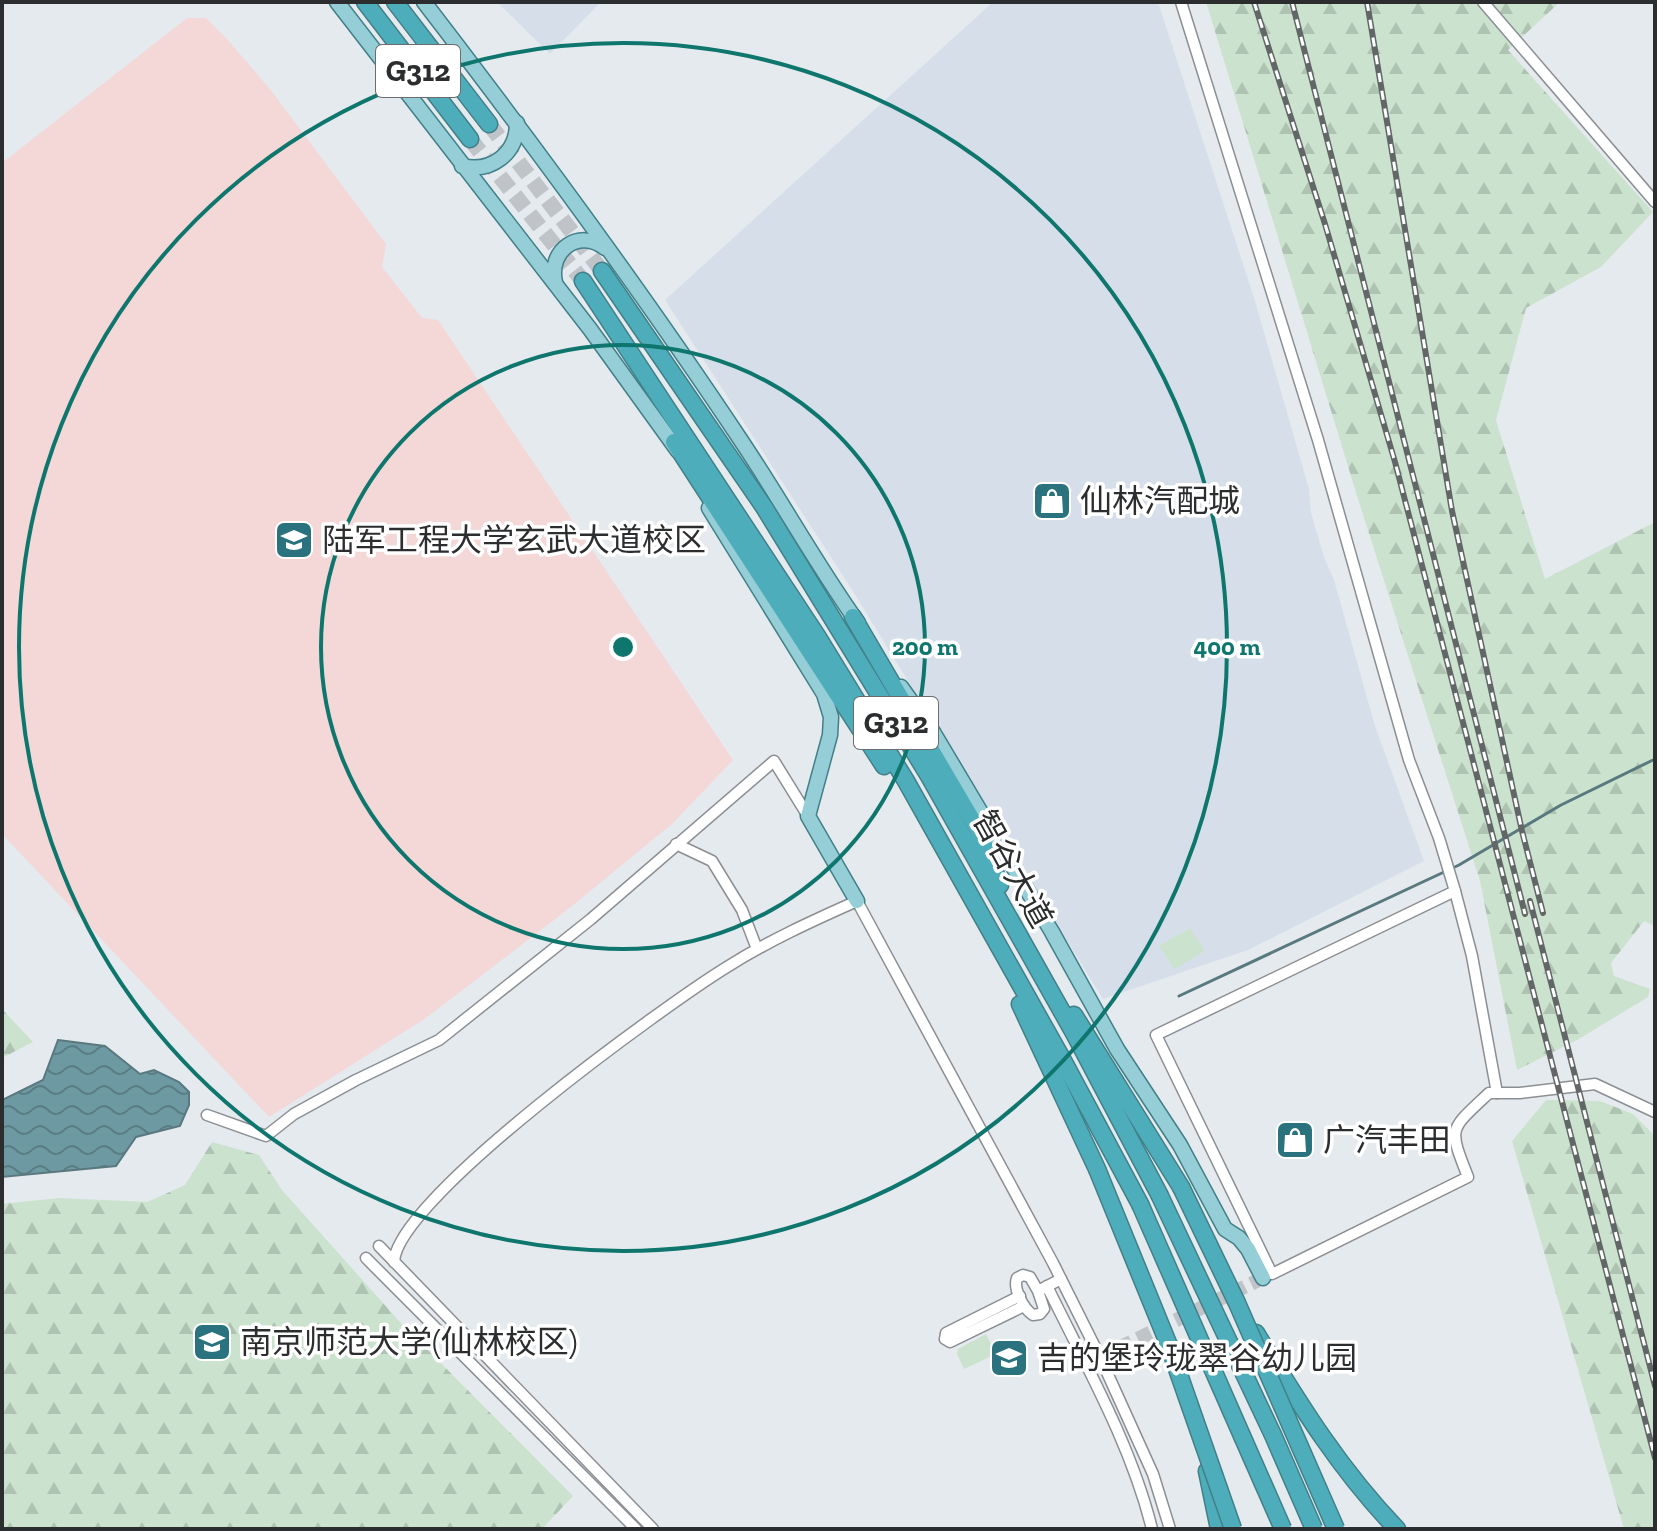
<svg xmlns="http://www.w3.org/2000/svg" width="1657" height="1531" viewBox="0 0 1657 1531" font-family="'Zilla Slab','Noto Sans SC',serif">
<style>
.built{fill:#d6dfe9}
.education{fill:#f3d8d7}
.green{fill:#cbe3ce}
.forest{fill:url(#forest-firs)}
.water{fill:url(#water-waves);stroke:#59797f;stroke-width:2}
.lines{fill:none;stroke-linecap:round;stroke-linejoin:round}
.stream{stroke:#59797f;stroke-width:3}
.major-tunnel{stroke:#c0c4c8;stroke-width:14;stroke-dasharray:14 7;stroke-linecap:butt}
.highway-tunnel{stroke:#c0c4c8;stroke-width:16;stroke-dasharray:16 8;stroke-linecap:butt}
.minor-casing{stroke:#8b8f93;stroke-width:13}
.major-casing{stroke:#428089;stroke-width:17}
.highway-casing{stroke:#428089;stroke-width:19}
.minor{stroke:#fff;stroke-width:10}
.major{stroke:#95ced6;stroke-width:14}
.highway{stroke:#4eadba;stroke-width:16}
.rail-casing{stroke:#636667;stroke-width:6}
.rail{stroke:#fff;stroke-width:3;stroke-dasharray:9;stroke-linecap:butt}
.highway-bridge-casing{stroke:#428089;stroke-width:19;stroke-linecap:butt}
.highway-bridge{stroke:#4eadba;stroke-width:16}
.ring{fill:none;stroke:#0f766e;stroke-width:4}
.labels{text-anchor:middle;stroke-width:7;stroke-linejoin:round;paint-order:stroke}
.shield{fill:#fff;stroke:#6b6c6d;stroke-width:2}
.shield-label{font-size:30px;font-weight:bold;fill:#2b2d2e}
.poi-label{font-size:32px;fill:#2b2d2e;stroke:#fff;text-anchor:start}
.street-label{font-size:32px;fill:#2b2d2e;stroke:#fff}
.centre{fill:#0f766e;stroke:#fff;stroke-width:4}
.ring-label{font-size:24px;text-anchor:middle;font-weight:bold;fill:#0f766e;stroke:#fff;stroke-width:7;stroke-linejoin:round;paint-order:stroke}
</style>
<defs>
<pattern id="forest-firs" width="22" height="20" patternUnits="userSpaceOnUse" patternTransform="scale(2)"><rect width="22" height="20" fill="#cbe3ce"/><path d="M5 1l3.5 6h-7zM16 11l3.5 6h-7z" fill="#aec3b1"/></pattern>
<pattern id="water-waves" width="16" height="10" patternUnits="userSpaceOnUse" patternTransform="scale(2)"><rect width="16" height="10" fill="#6d99a2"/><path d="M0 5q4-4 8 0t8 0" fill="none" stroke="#5a7d84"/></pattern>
</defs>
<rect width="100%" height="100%" fill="#e5eaee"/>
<g class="built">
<path d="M497,2H601L550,54Z"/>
<path d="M993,2H1158L1255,301L1309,489L1311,513L1324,557L1334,580L1375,726L1424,861L1248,950L1103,999L854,593L665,300Z"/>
</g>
<path class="education" d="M187,18H206L226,38L270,89L386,244L382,267L422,318L438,320L733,760L672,824L567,910L426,1018L269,1117L2,834V163Z"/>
<g class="green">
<path d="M1190,928L1205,951L1174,969L1159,946Z"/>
<path d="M986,1334L996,1354L964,1369L957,1354L958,1349Z"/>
</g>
<g class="forest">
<path d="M1206,2H1560L1508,50L1653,212L1601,267L1526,308L1496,420L1545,579L1655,522V926L1644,921L1611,963L1614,976L1650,989L1648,997L1579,1039L1517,1070L1480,881L1358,499Z"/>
<path d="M2,1009L33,1042L2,1058Z"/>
<path d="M1546,1100L1600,1101L1633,1114L1655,1136V1529H1624L1512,1141Z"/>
<path d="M212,1142L259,1155L282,1190L400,1322L573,1496L542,1529H2V1204L59,1198L147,1202L185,1185Z"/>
</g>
<path class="water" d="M58,1040L105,1046L140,1074L154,1070L179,1082L189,1092V1105L180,1126L136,1137L116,1166L2,1177V1100L43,1080Z"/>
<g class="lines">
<path class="stream" d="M1179,996L1459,865L1561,805L1655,759"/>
<path class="major-tunnel" d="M1100,1357L1263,1278"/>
<g class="highway-tunnel">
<path d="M489,124L602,271"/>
<path d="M470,139L583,281"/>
</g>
<g class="minor-casing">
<g id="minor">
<path d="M1181,2L1318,440L1409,760L1439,838L1455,891L1472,956L1497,1093"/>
<path d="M1483,2L1655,202"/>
<path d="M676,844L712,861L742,910L757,949"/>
<path d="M1455,891L1156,1035L1272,1274L1468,1177C1448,1126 1449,1131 1489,1093H1520L1595,1084L1655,1112"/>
<path d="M207,1115L266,1136L294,1114L356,1080L439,1040L591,919L774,761L808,816"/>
<path d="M379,1246L653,1529"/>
<path d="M366,1258L636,1529"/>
<path d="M394,1262C396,1199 667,1004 727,967C768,941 812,921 857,901L1053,1263L1100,1357L1153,1474L1170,1529"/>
<path d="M1047,1286C1085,1364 1131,1444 1152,1529"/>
<path d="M1038,1291L1044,1309L1040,1314L1033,1315C1023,1308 1013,1289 1017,1278L1023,1275L1030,1277L1038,1291L1061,1279"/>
<path d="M1020,1296L946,1333L945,1339L950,1342L1024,1306"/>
</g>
</g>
<g class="major-casing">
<g id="major">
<path d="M337,2L590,329L678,451"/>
<path d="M424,2C534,145 641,290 740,439C781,500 816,564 858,623"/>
<path d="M462,166C492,173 517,153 517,123"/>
<path d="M555,282C548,250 579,228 605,248"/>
<path d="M709,508L824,694L831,717L830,735L808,816L857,901"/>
<path d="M901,687L933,732L1052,932L1117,1049L1180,1145L1225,1229L1239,1238L1248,1249L1263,1278"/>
</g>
</g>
<g class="highway-casing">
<g id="highway">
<path d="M365,2L470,139"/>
<path d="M395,2L489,124"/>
<path d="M602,271L764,507L929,776L1074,1033L1159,1194"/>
<path d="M583,281L817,636L906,781L1060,1055L1140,1204"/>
<path d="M674,442L884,766"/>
<path d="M853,617L978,830L1000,885"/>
<path d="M1020,1004L1097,1169"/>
<path d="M1074,1015L1181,1187"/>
<path d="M1256,1333C1299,1403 1339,1469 1397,1529"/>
<path d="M1207,1471L1219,1529"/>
</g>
</g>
<use href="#minor" class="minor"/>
<use href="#major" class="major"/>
<use href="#highway" class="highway"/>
<g class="rail-casing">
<g id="rail">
<path d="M1254,2L1325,224L1395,462L1655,1458"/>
<path d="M1292,2L1525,914"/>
<path d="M1367,2L1452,511L1522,831L1543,913"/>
<path d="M1530,901L1655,1386"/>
</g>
</g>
<use href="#rail" class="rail"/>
<g class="highway-bridge-casing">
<g id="highway-bridge">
<path d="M1097,1169L1168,1343L1233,1529"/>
<path d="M1181,1187L1237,1303L1336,1529"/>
<path d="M1159,1194L1273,1435L1314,1529"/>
<path d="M1140,1204L1283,1529"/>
</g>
</g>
<use href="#highway-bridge" class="highway-bridge"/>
</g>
<g class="ring">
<circle cx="623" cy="647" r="302"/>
<circle cx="623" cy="647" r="604"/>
</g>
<defs>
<g id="shop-square" transform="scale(2)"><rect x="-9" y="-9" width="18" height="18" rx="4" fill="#2a727d" stroke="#fff"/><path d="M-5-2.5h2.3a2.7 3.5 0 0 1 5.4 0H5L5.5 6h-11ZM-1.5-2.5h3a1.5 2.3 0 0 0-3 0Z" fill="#fff"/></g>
<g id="university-square" transform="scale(2)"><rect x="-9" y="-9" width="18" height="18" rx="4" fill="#2a727d" stroke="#fff"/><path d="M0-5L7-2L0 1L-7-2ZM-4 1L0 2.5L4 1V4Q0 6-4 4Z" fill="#fff"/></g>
<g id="school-square" transform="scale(2)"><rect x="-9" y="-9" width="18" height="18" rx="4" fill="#2a727d" stroke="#fff"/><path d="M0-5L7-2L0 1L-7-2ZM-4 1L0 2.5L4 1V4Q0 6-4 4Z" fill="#fff"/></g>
</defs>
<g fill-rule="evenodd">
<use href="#shop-square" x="1052" y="501"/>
<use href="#university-square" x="294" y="540"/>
<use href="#shop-square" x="1295" y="1140"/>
<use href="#university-square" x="212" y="1342"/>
<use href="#school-square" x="1009" y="1358"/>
</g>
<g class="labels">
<g class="shield">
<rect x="376" y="45" width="84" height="52" rx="6"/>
<rect x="854" y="697" width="84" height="52" rx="6"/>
</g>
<g class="shield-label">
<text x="418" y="81">G312</text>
<text x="896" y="733">G312</text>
</g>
<g class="poi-label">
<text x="1080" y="512">仙林汽配城</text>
<text x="322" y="551">陆军工程大学玄武大道校区</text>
<text x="1323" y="1151">广汽丰田</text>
<text x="240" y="1353">南京师范大学(仙林校区)</text>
<text x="1037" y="1369">吉的堡玲珑翠谷幼儿园</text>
</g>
<g class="street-label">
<text transform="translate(1013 869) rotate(61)" y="11">智谷大道</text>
</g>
</g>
<circle cx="623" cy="647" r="12" class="centre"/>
<g class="ring-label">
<text x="925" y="655">200 m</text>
<text x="1227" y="655">400 m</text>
</g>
<rect width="1657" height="1531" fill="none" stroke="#2b2d2e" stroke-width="8"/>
</svg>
